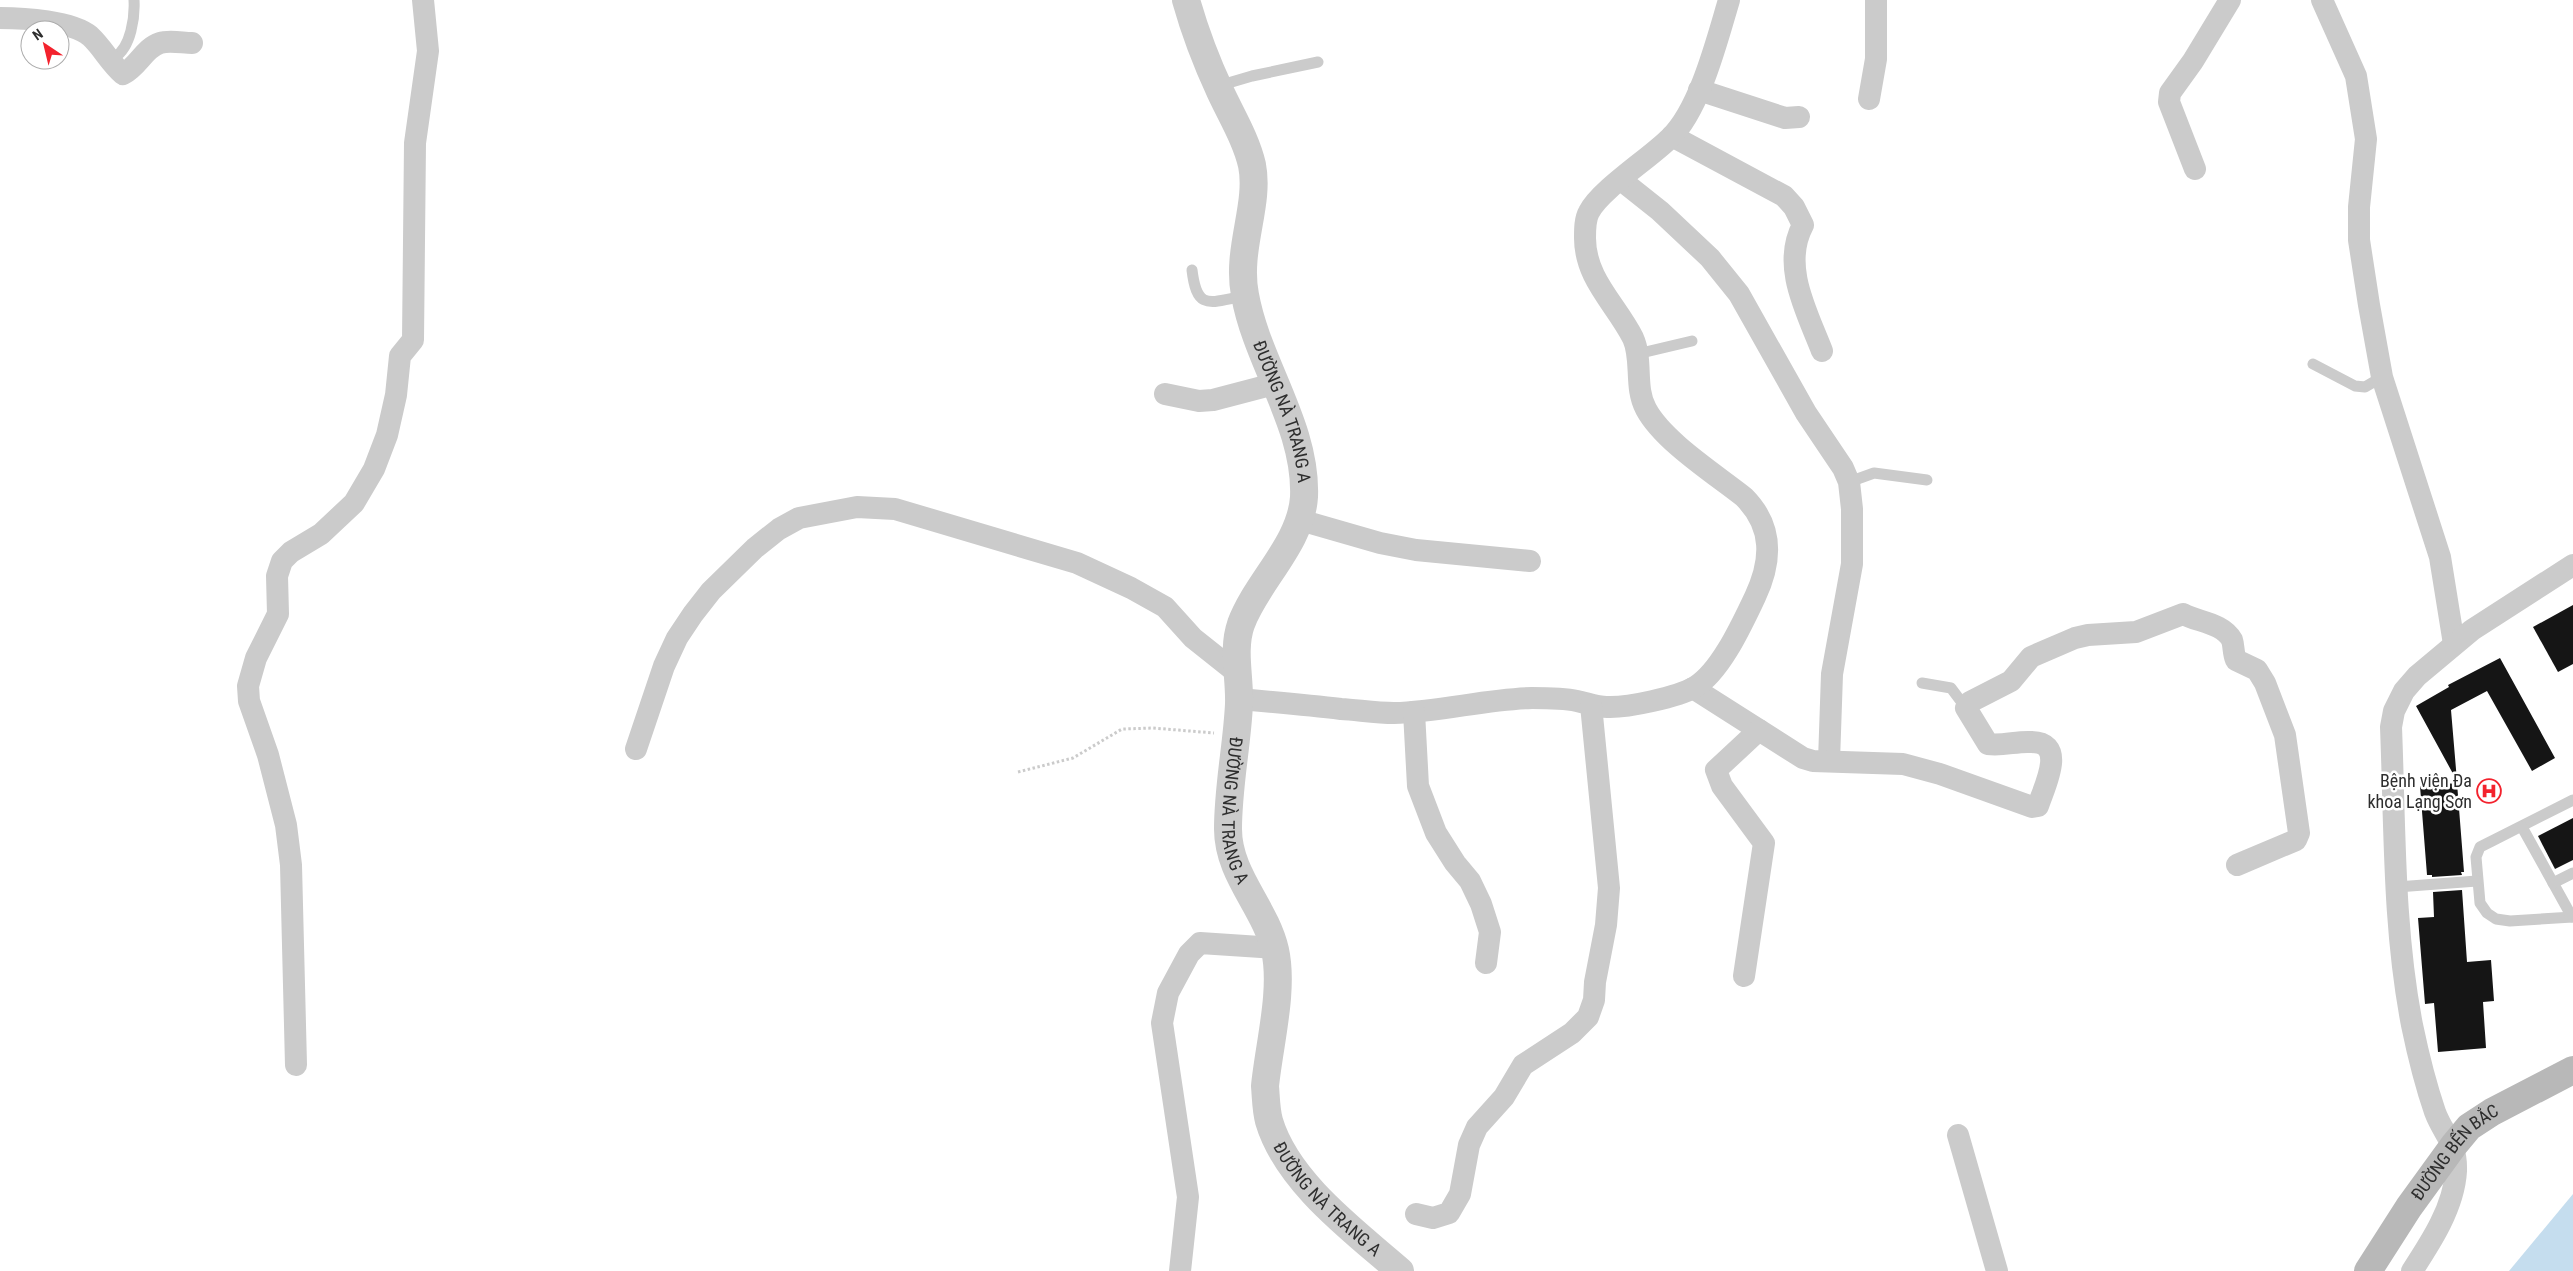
<svg xmlns="http://www.w3.org/2000/svg" width="2573" height="1271" viewBox="0 0 2573 1271" font-family="'Roboto Condensed',sans-serif">
<style>
.water{fill:#c5ddee}
.building{fill:#151515}
.lines{fill:none;stroke-linecap:round;stroke-linejoin:round}
.path{stroke:#cbcbcb;stroke-width:3;stroke-dasharray:2.5 2.5;stroke-linecap:butt}
.service{stroke:#cbcbcb;stroke-width:11}
.minor{stroke:#cbcbcb;stroke-width:22}
.tertiary{stroke:#cbcbcb;stroke-width:28}
.secondary{stroke:#b8b8b8;stroke-width:28}
.labels{text-anchor:middle;stroke-width:5;stroke-linejoin:round;paint-order:stroke}
.street-label{font-size:18px;fill:#2e2e2e;stroke:#fff}
.poi-label{font-size:18px;fill:#2e2e2e;stroke:#fff;text-anchor:end}
</style>
<rect width="100%" height="100%" fill="#fff"/>
<path class="water" d="M2573,1194V1271H2509Z"/>
<g class="building">
<path d="M2573,605V664L2558,672L2533,627Z"/>
<path d="M2500,658L2555,758L2532,771L2487,691L2451,710L2457,781L2416,706L2449,687L2448,685Z"/>
<path d="M2457,783L2464,872H2461L2462,875L2432,877V875H2427L2420,786Z"/>
<path d="M2573,818V860L2555,869L2538,836Z"/>
<path d="M2462,890L2467,962L2491,960L2494,1001L2483,1002L2486,1048L2438,1052L2434,1003L2425,1004L2418,918L2434,917L2433,892Z"/>
</g>
<g class="lines">
<path class="path" d="M1018,772L1073,758L1122,729L1153,728L1214,733"/>
<g class="service">
<path d="M108,56L115,57C131,47 135,17 134,0"/>
<path d="M1218,86L1252,76L1318,62"/>
<path d="M1192,270C1197,312 1210,302 1245,296"/>
<path d="M1637,354L1692,341"/>
<path d="M2313,364L2355,386L2365,387L2382,377"/>
<path d="M1849,482L1874,473L1927,480"/>
<path d="M1922,683L1951,688L1966,708"/>
<path d="M2573,800L2492,841L2480,847L2476,857L2480,903L2487,913L2496,919L2510,921L2573,917"/>
<path d="M2522,827L2572,917"/>
<path d="M2553,883L2573,873"/>
<path d="M2397,887L2477,881"/>
</g>
<g class="minor">
<path d="M2322,0L2356,76L2366,139L2359,207V240L2369,305L2382,377L2440,557L2454,644"/>
<path d="M0,18C24,18 72,21 90,36C103,48 110,63 123,74C138,67 144,48 160,43C169,40 183,43 192,43"/>
<path d="M1699,90L1785,118L1799,117"/>
<path d="M1869,99L1876,59V0"/>
<path d="M1672,136L1784,196L1794,207L1803,225C1781,266 1807,312 1822,351"/>
<path d="M2195,169L2169,102L2170,93L2193,61L2230,0"/>
<path d="M1621,180L1660,211L1710,258L1739,294L1806,413L1843,468L1849,482L1852,509V564L1832,674L1829,761"/>
<path d="M1165,394L1199,401L1213,400L1274,384"/>
<path d="M1300,520L1380,543L1416,550L1530,561"/>
<path d="M1693,688L1803,758L1813,761L1903,764L1940,774L2032,807L2038,806C2044,787 2068,742 2031,742C2017,741 2003,746 1988,744L1966,708L1970,702L2011,681L2031,657L2075,638L2088,635L2136,632L2183,614C2198,622 2223,623 2232,640C2234,646 2233,653 2236,660L2257,670L2265,683L2285,735L2299,833L2296,840L2237,865"/>
<path d="M1239,699C1273,702 1307,705 1341,709C1358,710 1376,713 1394,713C1440,712 1486,699 1532,698C1547,698 1563,698 1577,701C1587,703 1597,707 1607,707C1627,708 1678,697 1695,687C1721,671 1742,624 1755,597C1772,561 1774,527 1744,497C1715,474 1663,441 1646,409C1634,387 1643,360 1633,338C1616,304 1585,279 1585,238C1585,229 1585,219 1589,212C1600,190 1650,158 1670,138C1700,109 1717,40 1729,0"/>
<path d="M1414,712L1418,786L1436,833L1455,863L1470,881L1481,904L1490,932L1486,963"/>
<path d="M636,749L664,666L677,638L693,614L711,591L755,548L779,529L799,518L857,507L895,509L1077,563L1131,588L1165,607L1193,638L1237,673"/>
<path d="M1744,976L1764,843L1722,786L1716,770L1759,730"/>
<path d="M296,1065L291,865L286,825L268,755L249,701L248,686L256,658L278,614L277,576L282,561L291,552L321,534L354,503L374,469L387,435L396,395L400,356L413,340L415,143L428,51L423,0"/>
<path d="M1958,1135L1997,1271"/>
<path d="M1416,1214L1433,1218L1449,1213L1460,1194L1469,1145L1477,1127L1504,1097L1523,1065L1572,1033L1588,1017L1594,1000L1595,982L1606,925L1609,888L1591,705"/>
<path d="M1180,1271L1188,1197L1162,1023L1168,993L1189,954L1200,943L1275,948"/>
<path d="M2412,1271C2431,1242 2454,1207 2456,1171C2457,1142 2444,1136 2435,1112C2425,1083 2418,1054 2412,1025C2393,927 2395,826 2391,727L2394,711L2404,691L2417,676L2472,630L2573,565"/>
</g>
<path class="tertiary" id="s1" d="M1186,0C1195,32 1206,61 1220,91C1231,115 1246,139 1252,165C1260,205 1236,249 1245,295C1257,363 1307,426 1304,497C1301,544 1257,581 1241,624C1232,650 1240,677 1239,704C1237,746 1228,786 1228,829C1228,875 1265,907 1275,950C1284,990 1269,1045 1265,1086C1266,1098 1266,1110 1269,1121C1287,1182 1354,1231 1400,1271"/>
<path class="secondary" id="s2" d="M2368,1271L2409,1207L2454,1145L2469,1127L2492,1112L2573,1070"/>
</g>
<defs>
<g id="hospital-ring" transform="scale(1.25)"><circle r="9.5" fill="#fff" stroke="#f3222d" stroke-width="1.5"/><path d="M-5-5h3v3.5h4V-5h3V5h-3V1.5h-4V5h-3Z" fill="#f3222d"/></g>
</defs>
<g fill-rule="evenodd">
<use href="#hospital-ring" x="2489" y="791"/>
</g>
<g class="labels">
<g class="street-label">
<text dy="6" stroke="none"><textPath href="#s1" startOffset="432">ĐƯỜNG NÀ TRANG A</textPath></text>
<text dy="6" stroke="none"><textPath href="#s1" startOffset="852">ĐƯỜNG NÀ TRANG A</textPath></text>
<text dy="6" stroke="none"><textPath href="#s2" startOffset="148">ĐƯỜNG BẾN BẮC</textPath></text>
<text dy="6" stroke="none"><textPath href="#s1" startOffset="1272">ĐƯỜNG NÀ TRANG A</textPath></text>
</g>
<g class="poi-label">
<text x="2472" y="787">Bệnh viện Đa<tspan x="2472" dy="21">khoa Lạng Sơn</tspan></text>
</g>
</g>
<g transform="translate(45 45) rotate(325)"><circle r="24" fill="#ffffff" stroke="#ababab"/>
<path d="M0-4L9 19L0 12L-9 19Z" fill="#f3222d"/>
<text y="-8" font-size="14" font-weight="bold" text-anchor="middle" fill="#2e2e2e">N</text>
</g>
</svg>
